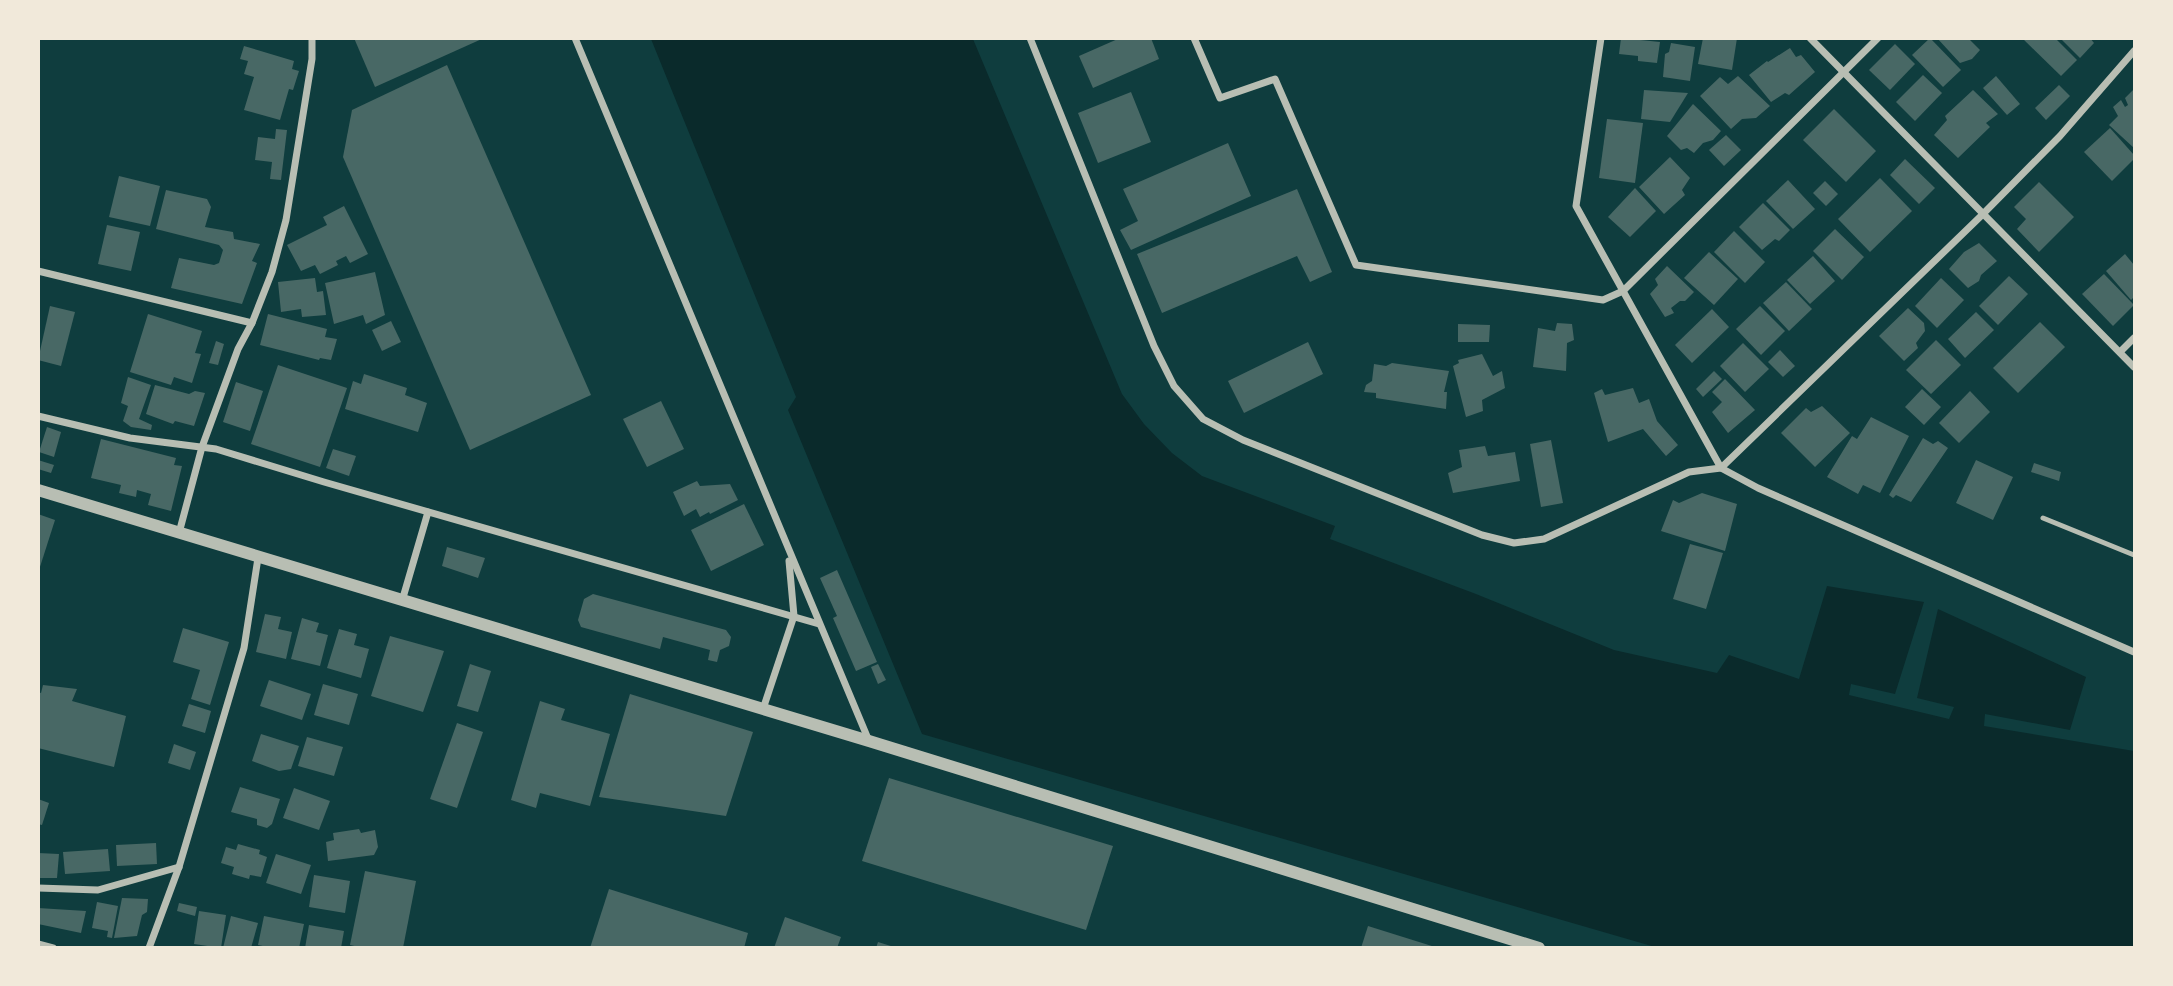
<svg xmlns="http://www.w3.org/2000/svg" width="2173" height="986" viewBox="0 0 2173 986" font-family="Inter,sans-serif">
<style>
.water{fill:#0a2a2b}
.building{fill:#486865}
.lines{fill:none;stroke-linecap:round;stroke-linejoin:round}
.service{stroke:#b8beb3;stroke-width:5}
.minor{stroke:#b8beb3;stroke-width:7}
.tertiary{stroke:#b8beb3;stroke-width:12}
</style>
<rect width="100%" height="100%" fill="#0f3d3e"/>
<path class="water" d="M651,39H973L1122,394L1144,424L1172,453L1202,476L1335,526L1330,539L1476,594L1614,650L1717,673L1729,655L1799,679L1827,586L1924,602L1895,694L1851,684L1849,695L1949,719L1954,707L1917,698L1938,609L2086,677L2070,730L1985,714L1984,726L2134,751V947H1655L922,734L788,410L796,397Z"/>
<g class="building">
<path d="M354,38H484L375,87Z"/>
<path d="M1120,38H1151L1159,59L1093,88L1079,56Z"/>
<path d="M1621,38L1660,42L1657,63L1638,61V56L1619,54Z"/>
<path d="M1703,38H1737L1732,70L1698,64Z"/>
<path d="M1930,38L1961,70L1943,87L1912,55Z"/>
<path d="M1937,38H1968L1980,50L1972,59L1960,63Z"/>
<path d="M2022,38H2055L2077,60L2061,76Z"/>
<path d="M2060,38H2090L2094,43L2080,58Z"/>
<path d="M1671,43L1695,47L1690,81L1663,77L1665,54L1669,52Z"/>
<path d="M1895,44L1915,64L1890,90L1869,70Z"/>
<path d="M244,46L294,61L292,69L299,71L293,90L289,89L280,120L244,110L254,77L244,74L248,61L240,59Z"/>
<path d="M1790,48L1796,57L1801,55L1815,72L1789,95L1785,93L1771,102L1749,75L1767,61L1768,62Z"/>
<path d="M447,65L591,395L470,450L343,157L352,110Z"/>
<path d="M1923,75L1942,93L1915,121L1896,102Z"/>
<path d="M1738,76L1770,106L1756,118L1742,119L1731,129L1700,96L1720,77L1728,84Z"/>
<path d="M1996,76L2020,104L2007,115L1983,88Z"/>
<path d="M2059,85L2070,96L2046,120L2035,108Z"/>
<path d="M2134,89V148L2109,125L2118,116L2113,107L2121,100L2125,107L2128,105L2125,98Z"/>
<path d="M1644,90L1688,93L1670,122L1641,119Z"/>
<path d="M1973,90L1998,114L1986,123L1990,127L1958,158L1934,135L1947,120L1945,116Z"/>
<path d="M1131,92L1151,142L1098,163L1078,113Z"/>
<path d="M1693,104L1721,131L1713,140L1703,143L1694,153L1687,148L1681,150L1667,136Z"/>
<path d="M1834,109L1876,151L1846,182L1803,140Z"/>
<path d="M1607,119L1643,123L1635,183L1599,178Z"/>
<path d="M2110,128L2134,155V159L2112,181L2084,152Z"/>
<path d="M276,129L287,130L281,180L270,179L272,162L255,160L258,137L275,139Z"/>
<path d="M1726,135L1741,150L1724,166L1709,150Z"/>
<path d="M1228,143L1251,196L1131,250L1120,230L1138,221L1123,189Z"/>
<path d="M1670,157L1690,178L1682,190L1685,195L1664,214L1639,187Z"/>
<path d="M1905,159L1935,188L1919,204L1890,175Z"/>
<path d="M119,176L160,186L150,226L109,217Z"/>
<path d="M1880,178L1912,211L1870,252L1838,219Z"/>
<path d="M1788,180L1815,209L1793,229L1766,201Z"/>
<path d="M1825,181L1838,194L1826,206L1813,193Z"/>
<path d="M2039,182L2074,217L2039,252L2017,229L2026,219L2014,207Z"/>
<path d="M1635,188L1656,211L1630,237L1608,217Z"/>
<path d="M1297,189L1332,272L1310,282L1297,256L1162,313L1137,254Z"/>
<path d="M166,190L207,199L211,207L205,227L233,232L234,239L260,244L252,261L257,263L242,304L171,288L179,258L214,265L219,263L223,250L219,245L156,229Z"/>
<path d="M1763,203L1790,230L1779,241L1775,239L1762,250L1739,227Z"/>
<path d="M344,206L368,254L350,263L346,256L336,261L338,265L320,274L315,265L301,271L287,245L327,225L323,217Z"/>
<path d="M107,225L140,232L131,271L98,264Z"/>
<path d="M1835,229L1864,257L1842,280L1813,251Z"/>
<path d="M1734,231L1765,262L1745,283L1714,252Z"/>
<path d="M1979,243L1997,261L1981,275L1979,281L1968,288L1949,269L1964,252Z"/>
<path d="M1709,252L1738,279L1714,305L1684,278Z"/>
<path d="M2125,254L2134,265V297L2131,300L2106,271Z"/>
<path d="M1813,256L1835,281L1810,304L1787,280Z"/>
<path d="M1667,266L1694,292L1685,301H1680L1671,308L1674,313L1665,317L1650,294L1658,285L1655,279Z"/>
<path d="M375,272L385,315L366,324L363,315L334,324L325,283Z"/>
<path d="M2104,274L2134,305L2113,326L2082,294Z"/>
<path d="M2009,276L2028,294L1998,325L1979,306Z"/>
<path d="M315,278L317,292L323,291L326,315L302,317L301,309L281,312L278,282Z"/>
<path d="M1941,278L1964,300L1937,328L1915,306Z"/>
<path d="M1786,282L1812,309L1789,331L1763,303Z"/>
<path d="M50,306L75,312L61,366L38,360Z"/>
<path d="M1760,306L1785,331L1761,355L1736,329Z"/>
<path d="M1908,308L1924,323L1925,331L1916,343L1918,348L1904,361L1879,336Z"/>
<path d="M1712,309L1729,327L1692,363L1675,345Z"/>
<path d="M1976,312L1994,330L1965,358L1948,339Z"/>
<path d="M148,314L202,331L195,353L201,354L192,383L174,377L171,385L130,372Z"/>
<path d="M268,314L327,329L325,337L337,339L331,360L320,358L319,360L260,345Z"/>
<path d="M391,321L401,342L382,351L372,330Z"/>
<path d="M2040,322L2065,347L2018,393L1993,368Z"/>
<path d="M1557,323L1572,324L1574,340L1567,343L1566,371L1533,367L1538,328L1555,331Z"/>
<path d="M1458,324L1490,325L1489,342H1458Z"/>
<path d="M1936,340L1961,365L1931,394L1906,370Z"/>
<path d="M216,341L224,344L218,365L209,363Z"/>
<path d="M1308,342L1323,374L1244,413L1228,381Z"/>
<path d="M1743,343L1769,369L1745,392L1720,366Z"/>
<path d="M1780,350L1795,366L1783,377L1768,362Z"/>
<path d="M1482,354L1493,376L1502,371L1505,388L1482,400L1483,411L1466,417L1453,366L1459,363L1458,360Z"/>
<path d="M1392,363L1449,371L1444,392H1447L1446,409L1376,398V393L1364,392L1366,385L1372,381L1374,364L1386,366Z"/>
<path d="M278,365L347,388L320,467L251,444Z"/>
<path d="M1714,371L1722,379L1703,397L1696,389Z"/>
<path d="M364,374L407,388L405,395L427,403L418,432L345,409L353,381L361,384Z"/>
<path d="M128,377L151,385L139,419L152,425L151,430L131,427L123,421L128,406L121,403Z"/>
<path d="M1725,379L1755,410L1728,433L1712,412L1722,402L1712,392Z"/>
<path d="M236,382L263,391L250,431L223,422Z"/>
<path d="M155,385L189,394L195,391L205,393L194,426L175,421L173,424L146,414Z"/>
<path d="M1633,388L1639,403L1649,399L1657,421L1678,445L1666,456L1643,429L1608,442L1594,393L1602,389L1605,395Z"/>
<path d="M1922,389L1941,407L1924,425L1905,407Z"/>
<path d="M1970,391L1990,412L1959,443L1939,423Z"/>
<path d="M661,401L684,449L647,467L623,419Z"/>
<path d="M1822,406L1850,433L1815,467L1781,433L1806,408L1811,412Z"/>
<path d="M1871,417L1909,436L1880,493L1863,485L1858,494L1827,477L1852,436L1857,439Z"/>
<path d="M47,427L61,432L54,457L39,452Z"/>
<path d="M1923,438L1933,444L1938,441L1948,448L1911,502L1896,495L1893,498L1889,495Z"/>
<path d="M101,439L176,458L174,465L182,466L171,511L148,505L151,494L137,490L136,497L119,493L121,485L91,478Z"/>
<path d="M1551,440L1563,503L1541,507L1530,444Z"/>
<path d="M1485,446L1488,456L1515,452L1520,481L1453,493L1448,473L1462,467L1459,450Z"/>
<path d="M333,449L356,456L349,476L326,468Z"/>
<path d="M38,460L54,465L51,473L38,469Z"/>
<path d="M1976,460L2013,477L1993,520L1956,503Z"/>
<path d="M2034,463L2061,472L2059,481L2031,472Z"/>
<path d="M697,481L700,486L730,484L738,500L710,514L709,512L700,517L696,509L684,516L673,492Z"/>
<path d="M1702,493L1737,504L1725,551L1661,531L1673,500L1679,503Z"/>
<path d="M744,504L764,545L711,571L691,530Z"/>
<path d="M38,514L55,520L39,570H38Z"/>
<path d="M1690,544L1723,553L1706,609L1673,599Z"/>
<path d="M447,547L485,558L478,578L442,566Z"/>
<path d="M837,570L877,662L856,671L833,618L837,616L820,578Z"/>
<path d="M593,594L726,630L731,637L729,646L720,650L717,662L708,660L710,650L663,637L660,649L581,627L578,620L584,599Z"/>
<path d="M265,614L281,617L278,629L292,632L286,659L256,652Z"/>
<path d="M302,618L319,623L316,632L328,635L320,666L291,659Z"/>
<path d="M183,628L229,642L210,705L191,699L200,670L173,662Z"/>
<path d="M339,629L357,634L354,645L369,649L361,678L327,668Z"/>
<path d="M390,636L444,651L423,712L371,696Z"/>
<path d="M470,664L491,671L478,712L457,706Z"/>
<path d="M878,664L886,680L878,684L871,667Z"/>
<path d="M269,680L311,694L302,720L260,706Z"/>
<path d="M323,684L358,694L349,725L314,715Z"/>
<path d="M43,685L77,689L72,701L126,716L114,767L38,748V692L41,693Z"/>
<path d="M630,694L753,732L726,816L599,797Z"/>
<path d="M540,701L565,709L561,720L610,734L590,806L540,793L536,808L511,800Z"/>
<path d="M189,704L211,711L205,733L182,726Z"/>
<path d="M457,723L483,732L457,808L430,799Z"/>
<path d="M261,734L299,746L291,769L279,771L252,761Z"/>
<path d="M307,737L343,747L334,776L298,766Z"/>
<path d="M174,744L196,752L190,770L168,763Z"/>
<path d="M889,778L1113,846L1086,930L862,861Z"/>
<path d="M240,787L280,799L272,824L267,828L257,825V819L231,812Z"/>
<path d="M294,788L330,801L319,830L283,818Z"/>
<path d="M38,799L49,803L42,825L38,824Z"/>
<path d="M359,829L361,833L375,830L378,847L374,855L328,861L326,842L334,840L333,833Z"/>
<path d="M156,843L157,864L117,866L116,845Z"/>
<path d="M238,844L260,850L259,854L267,857L261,877L250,875L249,879L232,874L234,867L221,863L226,847L236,850Z"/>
<path d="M108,849L110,871L65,874L63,852Z"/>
<path d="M38,853L59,854L57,878H38Z"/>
<path d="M276,854L311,865L301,894L266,883Z"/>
<path d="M365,871L416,881L403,948H363L350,945Z"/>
<path d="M314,875L350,881L345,913L309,907Z"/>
<path d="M609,889L748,933L744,948H590Z"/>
<path d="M122,898L148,899L147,912L142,915L137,936L114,938Z"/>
<path d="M97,902L118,906L112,938L107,937L108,931L92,928Z"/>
<path d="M179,903L197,907L195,916L177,911Z"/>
<path d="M38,908L86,911L81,933L38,924Z"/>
<path d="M199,911L226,915L221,948L194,944Z"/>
<path d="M231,916L258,923L251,948H223Z"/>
<path d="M264,916L304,924L299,948H272L258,945Z"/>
<path d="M785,917L841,937L837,948H774Z"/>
<path d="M309,925L344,931L341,948H305Z"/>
<path d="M1368,926L1435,947V948H1361Z"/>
<path d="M878,942L894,947V948H876Z"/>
</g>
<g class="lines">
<path class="service" d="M2043,518L2134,555"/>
<g class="minor">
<path d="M575,38L869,741"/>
<path d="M1030,38L1154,346L1174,386L1203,419L1243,440L1482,535L1514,543L1544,539L1689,472L1721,468L1982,215L2060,136L2134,51"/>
<path d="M1194,38L1220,98L1275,79L1356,265L1603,300L1623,291L1878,38"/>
<path d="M1601,38L1576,206L1721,468L1758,488L2134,652"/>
<path d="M1810,38L2134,367"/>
<path d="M38,271L252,323"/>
<path d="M2120,352L2134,338"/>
<path d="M38,416L130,438L216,449L324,482L819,624"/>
<path d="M179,533L202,447L238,349L252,323L272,272L286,220L312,59V38"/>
<path d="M402,601L428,512"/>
<path d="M763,709L794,616L789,561"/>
<path d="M38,888L98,890L179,867"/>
<path d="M38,944L53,948"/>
<path d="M149,948L179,867L244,648L258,558"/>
</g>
<path class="tertiary" d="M38,490L869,741L1539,948"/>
</g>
<rect width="2173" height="986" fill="none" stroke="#f1e9da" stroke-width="80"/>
</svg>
